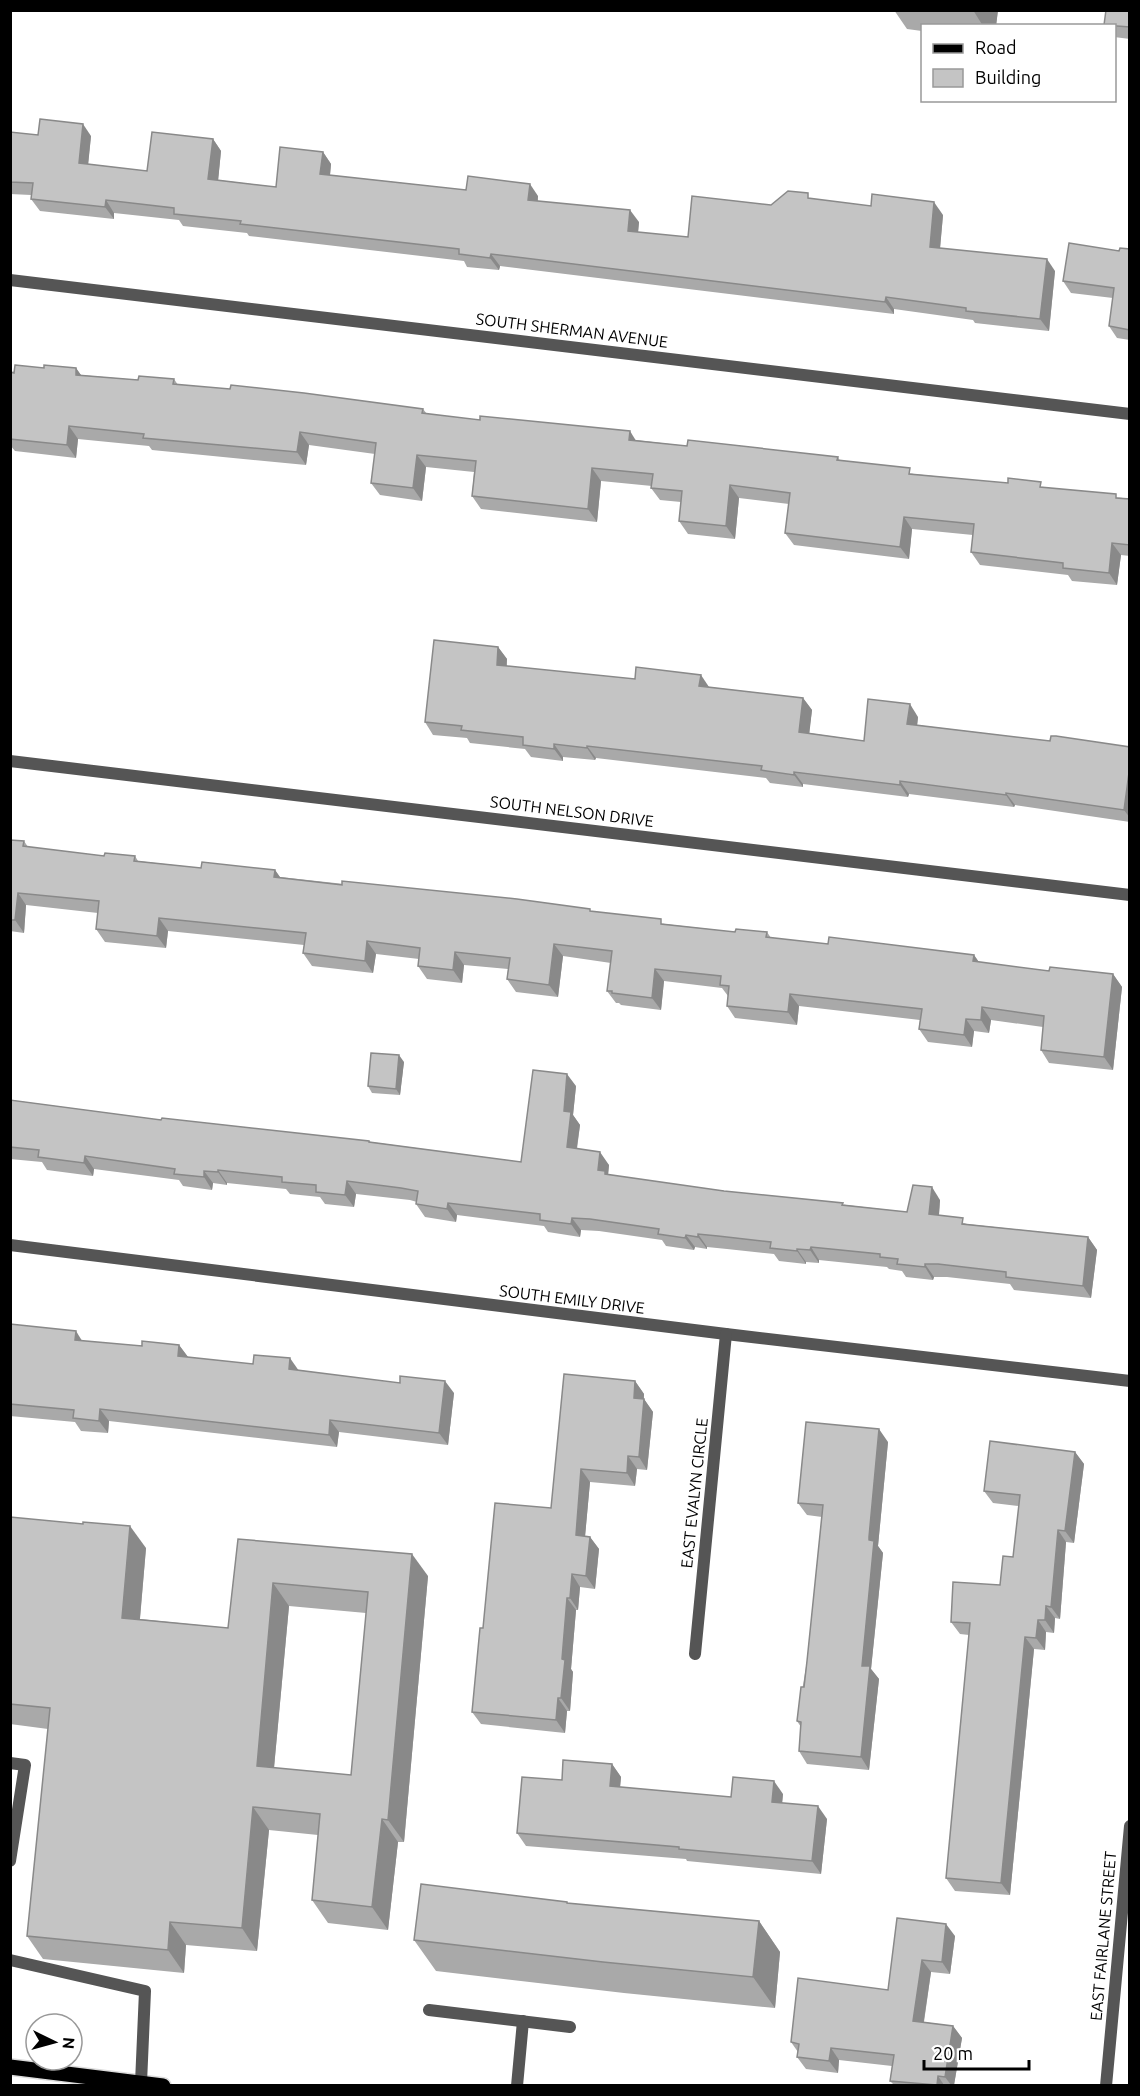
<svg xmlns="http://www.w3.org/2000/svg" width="1140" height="2096" viewBox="0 0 1140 2096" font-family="Ubuntu,sans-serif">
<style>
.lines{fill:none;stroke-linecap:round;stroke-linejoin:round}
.primary-casing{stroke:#dbdbdb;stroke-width:18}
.service{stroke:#555;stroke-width:12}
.minor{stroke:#555;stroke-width:12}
.primary{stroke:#000;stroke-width:15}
.wall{fill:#a9a9a9;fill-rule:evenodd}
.shaded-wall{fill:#898989}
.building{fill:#c4c4c4;stroke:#898989;stroke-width:1.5;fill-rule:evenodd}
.labels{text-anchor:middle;stroke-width:4.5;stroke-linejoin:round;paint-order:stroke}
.street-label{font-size:16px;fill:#000;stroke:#fff}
</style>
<rect width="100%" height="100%" fill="#fff"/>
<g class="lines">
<g class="primary-casing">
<path id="primary" d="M10,2067L163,2086"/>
</g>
<g class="service">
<path d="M10,1763L25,1765L10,1861"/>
<path d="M10,1960L145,1991L141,2083"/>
<path d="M429,2010L570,2027"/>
<path d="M517,2086L523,2021"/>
</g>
<g class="minor">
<path d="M10,280L1130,414"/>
<path d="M10,761L1130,895"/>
<path d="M10,1245L726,1334L1130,1381"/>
<path d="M695,1654L726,1334"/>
<path d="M1106,2086L1130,1826"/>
</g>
<use href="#primary" class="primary"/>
</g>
<g class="wall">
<path d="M894,10H998L996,26H922V31L907,29Z"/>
<path d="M1130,10V39L1114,37V26H1105L1104,25Z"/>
<path d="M10,132L38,135L91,136L88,164L147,171L213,139L221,151L218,180L276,187L323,152L331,164L330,175L466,190L538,196V201L639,222L638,232L688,237L771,205L812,199L943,215L940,248L1055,271L1049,331L975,323L973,320L894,309V314L500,266L499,270L467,267L464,261L249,236L247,233L183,226L179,220L114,213V219L40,211L31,199V195L10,194Z"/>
<path d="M1130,249V340L1117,338L1109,326L1113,298L1071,293L1063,281L1119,251Z"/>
<path d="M44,368H76L81,375L138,380L174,379L178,385L423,409L427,414L636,440L687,446L838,457L840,461L914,474L1044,487L1130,499V556L1121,555L1117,585L1072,581L1068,575L980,565L971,552L973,535L912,529L909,559L794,545L785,533L789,504L739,498L735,539L688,534L679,521L681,502L660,500L651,488L652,486L601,481L597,522L481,509L472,496L474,472L426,467L422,501L380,495L371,483L375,454L309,445L306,465L152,450L149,446L78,439L76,458L15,451L10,445V372Z"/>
<path d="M498,647L507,659V666L709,687L803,698L812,710L809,733L864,741L918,717L917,725L1050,741L1130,747V822L1015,805L1014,807L909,794L908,797L803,784V787L770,783L766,778L596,758L595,760L563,757V761L531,757L525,749L470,743L467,738L433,735L425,722Z"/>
<path d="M10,840L24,841L28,847L104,856H135L138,861L201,868L275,870L280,877L592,911L665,924L735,932H767L771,938L828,944L974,955L979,962L1049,971L1113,974L1122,987L1113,1070L1049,1063L1041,1050L1043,1027L991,1020L989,1033L974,1031L972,1047L928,1042L919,1029L920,1020L799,1006L797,1025L735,1018L727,1006L728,996L722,988L664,981L661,1010L621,1005L619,1003H616L607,991L611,963L563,956L558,997L516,992L507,979L508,969L464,965L462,983L427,979L418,966L419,959L376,954L373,973L312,966L303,953L304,945L168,931L166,948L105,942L96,929L98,913L26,905L24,933L10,931Z"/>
<path d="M404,1062L400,1095L372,1093L368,1086Z"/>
<path d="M576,1086L573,1115L580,1125L577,1149L609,1165L608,1175L724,1191L907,1212L940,1200L939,1215L967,1224L1088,1237L1097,1250L1091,1298L1014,1290L1010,1284L947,1277H934L933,1280L906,1277L902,1271L889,1269L887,1267L819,1260V1263L806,1262V1264L779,1261L774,1254L727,1249L707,1247V1249L695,1247L694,1250L666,1246L662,1240L599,1231L581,1230L580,1237L548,1232L544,1226L457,1215L456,1222L425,1217L416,1204L417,1202L410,1200L356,1194L354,1207L325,1204L320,1197L290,1194L286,1189L227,1183V1185L213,1183L212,1190L183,1186L179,1180L94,1169L93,1176L47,1170L42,1162L10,1159V1100L161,1120L369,1141L371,1142L521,1162Z"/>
<path d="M10,1324L82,1341L142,1346L179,1345L188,1357L299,1370L454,1393L448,1445L339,1432L337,1447L109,1421L108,1433L81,1431L75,1422L10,1416Z"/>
<path d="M635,1381L644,1394V1399L653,1412L647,1470L637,1469L635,1486L590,1482L585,1536L590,1537L599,1549L595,1589L580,1587L578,1610H576L571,1669L573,1672L570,1711H567L565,1733L481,1724L472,1712L483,1628L551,1508Z"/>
<path d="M888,1442L878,1546L883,1553L871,1669L879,1679L869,1770L807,1764L799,1751L801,1727L797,1721L807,1661L822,1517L807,1515L798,1503Z"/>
<path d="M1075,1452L1084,1464L1074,1543L1066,1542L1060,1619L1055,1618L1054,1633L1046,1632L1045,1650L1034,1649L1010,1895L955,1891L946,1878L969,1635L960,1634L951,1622L1000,1585L1013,1557L1019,1506L993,1503L984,1491Z"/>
<path d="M10,1517L146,1548L140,1619L228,1628L238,1539L428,1576L404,1842H398L388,1930L328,1923L312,1900L318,1835L269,1830L257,1951L186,1945L184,1973L43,1959L27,1936L48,1729L10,1724ZM289,1606L366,1613L351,1775L274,1768Z"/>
<path d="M612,1764L621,1777L620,1787L731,1797L783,1794L782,1803L827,1819L821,1874L687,1861L686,1859L526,1846L517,1833L562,1780Z"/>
<path d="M567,1902L568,1903L759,1921L780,1952L775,2008L624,1993L436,1971L414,1940Z"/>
<path d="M897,1918L955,1936L950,1974L931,1972L924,2022L953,2026L962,2038L954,2085H894L890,2081L892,2066L839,2060L838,2073L806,2069L797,2057L798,2052L791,2042L888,1990Z"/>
</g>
<g class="shaded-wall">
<path d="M973,10H998L996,26H983Z"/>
<path d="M83,124L91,136L87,176L79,163Z"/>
<path d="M213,139L221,151L217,192L208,179Z"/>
<path d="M323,152L331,164L329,186L320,174Z"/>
<path d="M530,184L538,196L536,212L528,200Z"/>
<path d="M106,200L114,213V219L105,207Z"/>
<path d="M934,202L943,215L939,260L930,247Z"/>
<path d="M630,210L639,222L637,244L628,231Z"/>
<path d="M491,254L500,266L499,270L490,258Z"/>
<path d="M1047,259L1055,271L1049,331L1040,319Z"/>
<path d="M886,297L894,309V314L885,302Z"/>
<path d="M76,368L85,381L76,375Z"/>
<path d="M69,426L78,439L76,458L67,445Z"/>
<path d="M630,431L638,444L629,440Z"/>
<path d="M300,432L309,445L306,465L297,452Z"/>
<path d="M417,455L426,467L422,501L413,488Z"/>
<path d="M592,468L601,481L597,522L588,509Z"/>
<path d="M730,485L739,498L735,539L726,526Z"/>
<path d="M904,517L912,529L909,559L900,547Z"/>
<path d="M1112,543L1121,555L1117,585L1109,573Z"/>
<path d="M498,647L507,659L505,678L497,665Z"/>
<path d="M701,675L709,687L699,686Z"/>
<path d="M803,698L812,710L808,745L799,732Z"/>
<path d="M910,704L918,717L916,736L907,724Z"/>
<path d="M554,744L563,757V761L554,749Z"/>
<path d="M587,746L596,758L595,760L587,748Z"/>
<path d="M1130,765V818L1124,810Z"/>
<path d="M794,772L803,784V787L794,775Z"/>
<path d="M900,781L909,794L908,797L900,785Z"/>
<path d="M1006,793L1015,805L1014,807L1006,795Z"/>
<path d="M275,870L284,883L274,877Z"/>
<path d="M18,893L26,905L24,933L15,920Z"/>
<path d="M159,918L168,931L166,948L157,936Z"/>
<path d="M367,941L376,954L373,973L365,961Z"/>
<path d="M554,944L563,956L558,997L549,985Z"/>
<path d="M455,952L464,965L462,983L453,970Z"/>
<path d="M974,955L982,967L973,961Z"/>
<path d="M655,969L664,981L661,1010L652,998Z"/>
<path d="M1113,974L1122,987L1113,1070L1104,1057Z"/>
<path d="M790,994L799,1006L797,1025L788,1012Z"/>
<path d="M982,1007L991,1020L989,1033L981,1020Z"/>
<path d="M966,1019L974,1031L972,1047L964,1035Z"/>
<path d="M399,1055L404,1062L400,1095L396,1089Z"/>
<path d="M567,1074L576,1086L573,1115L580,1125L575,1160L567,1147L564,1111Z"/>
<path d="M600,1152L609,1165L608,1175L614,1183L598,1170Z"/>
<path d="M85,1156L94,1169L93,1176L84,1163Z"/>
<path d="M218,1170L227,1183V1185L218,1172Z"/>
<path d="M204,1171L213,1183L212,1190L204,1177Z"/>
<path d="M347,1181L356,1194L354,1207L345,1195Z"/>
<path d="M932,1187L940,1200L938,1227L929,1214Z"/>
<path d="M448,1203L457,1215L456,1222L447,1209Z"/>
<path d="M572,1218L581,1230L580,1237L571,1224Z"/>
<path d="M698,1234L707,1247V1249L698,1237Z"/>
<path d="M686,1235L695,1247L694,1250L685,1238Z"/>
<path d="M1088,1237L1097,1250L1091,1298L1083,1286Z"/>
<path d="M811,1247L819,1260V1263L810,1250Z"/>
<path d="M797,1249L806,1262V1264L797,1251Z"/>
<path d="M925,1264L934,1277L933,1280L925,1267Z"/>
<path d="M76,1331L84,1344L75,1340Z"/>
<path d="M179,1345L188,1357L178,1356Z"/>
<path d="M290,1358L299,1371L289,1369Z"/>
<path d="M445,1381L454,1393L448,1445L439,1433Z"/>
<path d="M635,1381L644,1394L643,1411L634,1398Z"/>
<path d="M644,1399L653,1412L647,1470L639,1457Z"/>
<path d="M100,1409L109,1421L108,1433L99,1421Z"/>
<path d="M330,1420L339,1432L337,1447L329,1435Z"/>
<path d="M879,1429L888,1442L878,1546L883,1553L871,1669L879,1679L869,1770L861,1757L862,1666L869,1537Z"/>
<path d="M1075,1452L1084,1464L1074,1543L1065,1531Z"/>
<path d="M628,1456L637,1469L635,1486L627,1473Z"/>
<path d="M581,1469L590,1482L584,1548L576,1535Z"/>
<path d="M130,1526L146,1548L138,1640L122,1618Z"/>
<path d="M1058,1530L1066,1542L1060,1619L1051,1607Z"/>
<path d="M590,1537L599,1549L595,1589L586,1576Z"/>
<path d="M412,1554L428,1576L404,1842L388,1820Z"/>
<path d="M572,1574L580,1587L578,1610L570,1598Z"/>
<path d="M273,1583L289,1606L272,1789L257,1766Z"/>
<path d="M567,1598L576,1610L571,1669L573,1672L570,1711L561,1698L562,1659Z"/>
<path d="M1046,1606L1055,1618L1054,1633L1045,1620Z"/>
<path d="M1038,1620L1046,1632L1045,1650L1036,1638Z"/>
<path d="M1025,1637L1034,1649L1010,1895L1001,1883Z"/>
<path d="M558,1698L567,1711L565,1733L556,1720Z"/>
<path d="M612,1764L621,1777L619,1799L610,1786Z"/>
<path d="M774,1781L783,1794L781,1815L772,1802Z"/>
<path d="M818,1806L827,1819L821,1874L812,1861Z"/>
<path d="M253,1807L269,1830L257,1951L242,1928Z"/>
<path d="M382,1819L398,1842L388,1930L372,1907Z"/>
<path d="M759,1921L780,1952L775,2008L753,1977Z"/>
<path d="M170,1922L186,1945L184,1973L168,1950Z"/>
<path d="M946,1924L955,1936L950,1974L942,1962Z"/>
<path d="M922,1960L931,1972L922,2033L913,2021Z"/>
<path d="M953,2026L962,2038L954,2085H951L945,2077Z"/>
<path d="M831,2048L839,2060L838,2073L829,2061Z"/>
<path d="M938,2076L944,2085H937Z"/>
</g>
<g class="building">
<path d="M1106,10H1130V27L1104,25Z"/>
<path d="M40,119L83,124L79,163L147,171L152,132L213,139L208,179L276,187L280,147L323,152L320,174L466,190L468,176L530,184L528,200L630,210L628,231L688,237L692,196L771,205L788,191L808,193V198L871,206L872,194L934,202L930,247L1047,259L1040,319L966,311V308L886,297L885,302L491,254L490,258L459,254V249L240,224L241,221L174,214V208L106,200L105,207L31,199L33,183L10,182V132L38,135Z"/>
<path d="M1069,243L1119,251L1120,248L1130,249V330L1109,326L1114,288L1063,281Z"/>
<path d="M15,365L44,368V365L76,368V375L138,380L139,376L174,379L173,384L230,389L231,385L304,393L423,409L422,413L480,420V416L630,431L629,440L687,446L688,440L838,457L837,460L910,468L909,474L1008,483V478L1041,482L1040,487L1116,494V498L1130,499V545L1112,543L1109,573L1063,568V563L971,552L974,524L904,517L900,547L785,533L790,493L730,485L726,526L679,521L682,491L651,488L653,474L592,468L588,509L472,496L476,461L417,455L413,488L371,483L376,443L300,432L297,452L143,438L144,434L69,426L67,445L10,439V372L14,373Z"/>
<path d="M434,640L498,647L497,665L635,679L636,667L701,675L699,686L803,698L799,732L864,741L868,699L910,704L907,724L1050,741L1051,736H1056L1130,747V765L1124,810L1006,793V795L900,781V785L794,772V775L761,770L762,766L587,746V748L554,744V749L523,745V737L461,730L462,726L425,722Z"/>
<path d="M10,840L24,841L23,846L104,856L105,853L135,856L134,861L201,868L202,862L275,870L274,877L342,885V881L517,899L590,909V911L661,919V924L735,932L736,929L767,932L766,937L828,944L829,937L974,955L973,961L1049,971L1050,967L1113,974L1104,1057L1041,1050L1044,1016L982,1007L981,1020L966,1019L964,1035L919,1029L922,1009L790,994L788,1012L727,1006L729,986L720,985L721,976L655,969L652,998L612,993V991H607L612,951L554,944L549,985L507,979L510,958L455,952L453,970L418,966L420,948L367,941L365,961L303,953L306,933L159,918L157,936L96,929L99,901L18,893L15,920H10Z"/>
<path d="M371,1053L399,1055L396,1089L368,1086Z"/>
<path d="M533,1070L567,1074L564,1111L571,1112L567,1147L600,1152L598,1170L605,1171V1174L724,1191L843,1203L842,1205L907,1212L913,1185L932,1187L929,1214L963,1218L962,1224L1088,1237L1083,1286L1006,1277V1272L938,1264H925V1267L897,1264L898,1259L880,1257V1254L811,1247L810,1250L797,1249V1251L770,1248L771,1242L718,1236L698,1234V1237L686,1235L685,1238L658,1234L659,1229L590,1219L572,1218L571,1224L540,1220V1214L448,1203L447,1209L416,1204L418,1191L401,1188L347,1181L345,1195L316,1192V1185L282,1182V1177L218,1170V1172L204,1171V1177L174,1174L175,1169L85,1156L84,1163L38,1157L39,1150L10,1147V1100L161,1120L162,1118L369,1141V1142L521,1162Z"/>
<path d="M10,1324L76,1331L75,1340L142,1346V1341L179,1345L178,1356L253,1364L254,1355L290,1358L289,1369L400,1383V1376L445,1381L439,1433L330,1420L329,1435L100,1409L99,1421L73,1418L74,1410L10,1404Z"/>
<path d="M564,1374L635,1381L634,1398L644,1399L639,1457L628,1456L627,1473L581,1469L576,1535L590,1537L588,1556L586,1576L572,1574L570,1598H567L562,1659L565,1660L561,1698H558L556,1720L472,1712L480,1628H483L495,1503L551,1508Z"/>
<path d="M806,1422L879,1429L869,1537V1540L874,1541L862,1666H870L861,1757L799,1751L801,1722L797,1721L801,1687H804L807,1661L823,1505L798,1503Z"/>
<path d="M990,1441L1075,1452L1065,1531L1058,1530L1051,1607L1046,1606L1045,1620H1038L1036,1638L1025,1637L1001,1883L946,1878L970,1623L951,1622L953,1582L1000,1585L1003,1556L1013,1557L1020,1495L984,1491Z"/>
<path d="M10,1517L83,1524V1522L130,1526L122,1618L228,1628L238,1539L412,1554L388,1820L382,1819L372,1907L312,1900L320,1814L253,1807L242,1928L170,1922L168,1950L27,1936L50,1708L10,1704ZM273,1583L368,1592L351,1775L257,1766Z"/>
<path d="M563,1760L612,1764L610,1786L731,1797L733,1777L774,1781L772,1802L818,1806L812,1861L679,1849V1847L517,1833L522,1777L562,1780Z"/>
<path d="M421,1884L567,1902V1903L759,1921L753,1977L603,1962L414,1940Z"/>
<path d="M897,1918L946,1924L942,1962L922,1960L913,2021L953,2026L945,2077L938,2076L937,2085L890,2081L894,2055L831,2048L829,2061L797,2057L799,2044L791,2042L798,1978L888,1990Z"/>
</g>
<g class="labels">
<g class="street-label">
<text transform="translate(572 330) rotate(7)" y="6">SOUTH SHERMAN AVENUE</text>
<text transform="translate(572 811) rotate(7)" y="6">SOUTH NELSON DRIVE</text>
<text transform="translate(572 1299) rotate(7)" y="6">SOUTH EMILY DRIVE</text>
<text transform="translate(694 1493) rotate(-84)" y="6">EAST EVALYN CIRCLE</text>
<text transform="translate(1103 1936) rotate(-85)" y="6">EAST FAIRLANE STREET</text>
</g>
</g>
<rect width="1140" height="2096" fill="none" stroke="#000000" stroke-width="24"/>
<rect x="921" y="24" width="195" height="78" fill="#ffffff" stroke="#999999" stroke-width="1.5"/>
<rect x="933" y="44" width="30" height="9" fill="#000000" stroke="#999999" stroke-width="1.5"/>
<text x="975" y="54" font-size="18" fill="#000000">Road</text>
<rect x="933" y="69" width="30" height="18" fill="#c4c4c4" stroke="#999999" stroke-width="1.5"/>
<text x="975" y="84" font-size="18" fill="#000000">Building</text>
<g transform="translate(54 2042) rotate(95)"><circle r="28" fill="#ffffff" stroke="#999999" stroke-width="1.5"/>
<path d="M0-4.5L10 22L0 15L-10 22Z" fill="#000000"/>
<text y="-9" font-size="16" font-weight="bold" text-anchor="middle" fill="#000000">N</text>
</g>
<path d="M924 2060v9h105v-9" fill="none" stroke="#000000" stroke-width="3"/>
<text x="933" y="2060" font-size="18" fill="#000000" stroke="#ffffff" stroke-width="4.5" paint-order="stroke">20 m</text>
</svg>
